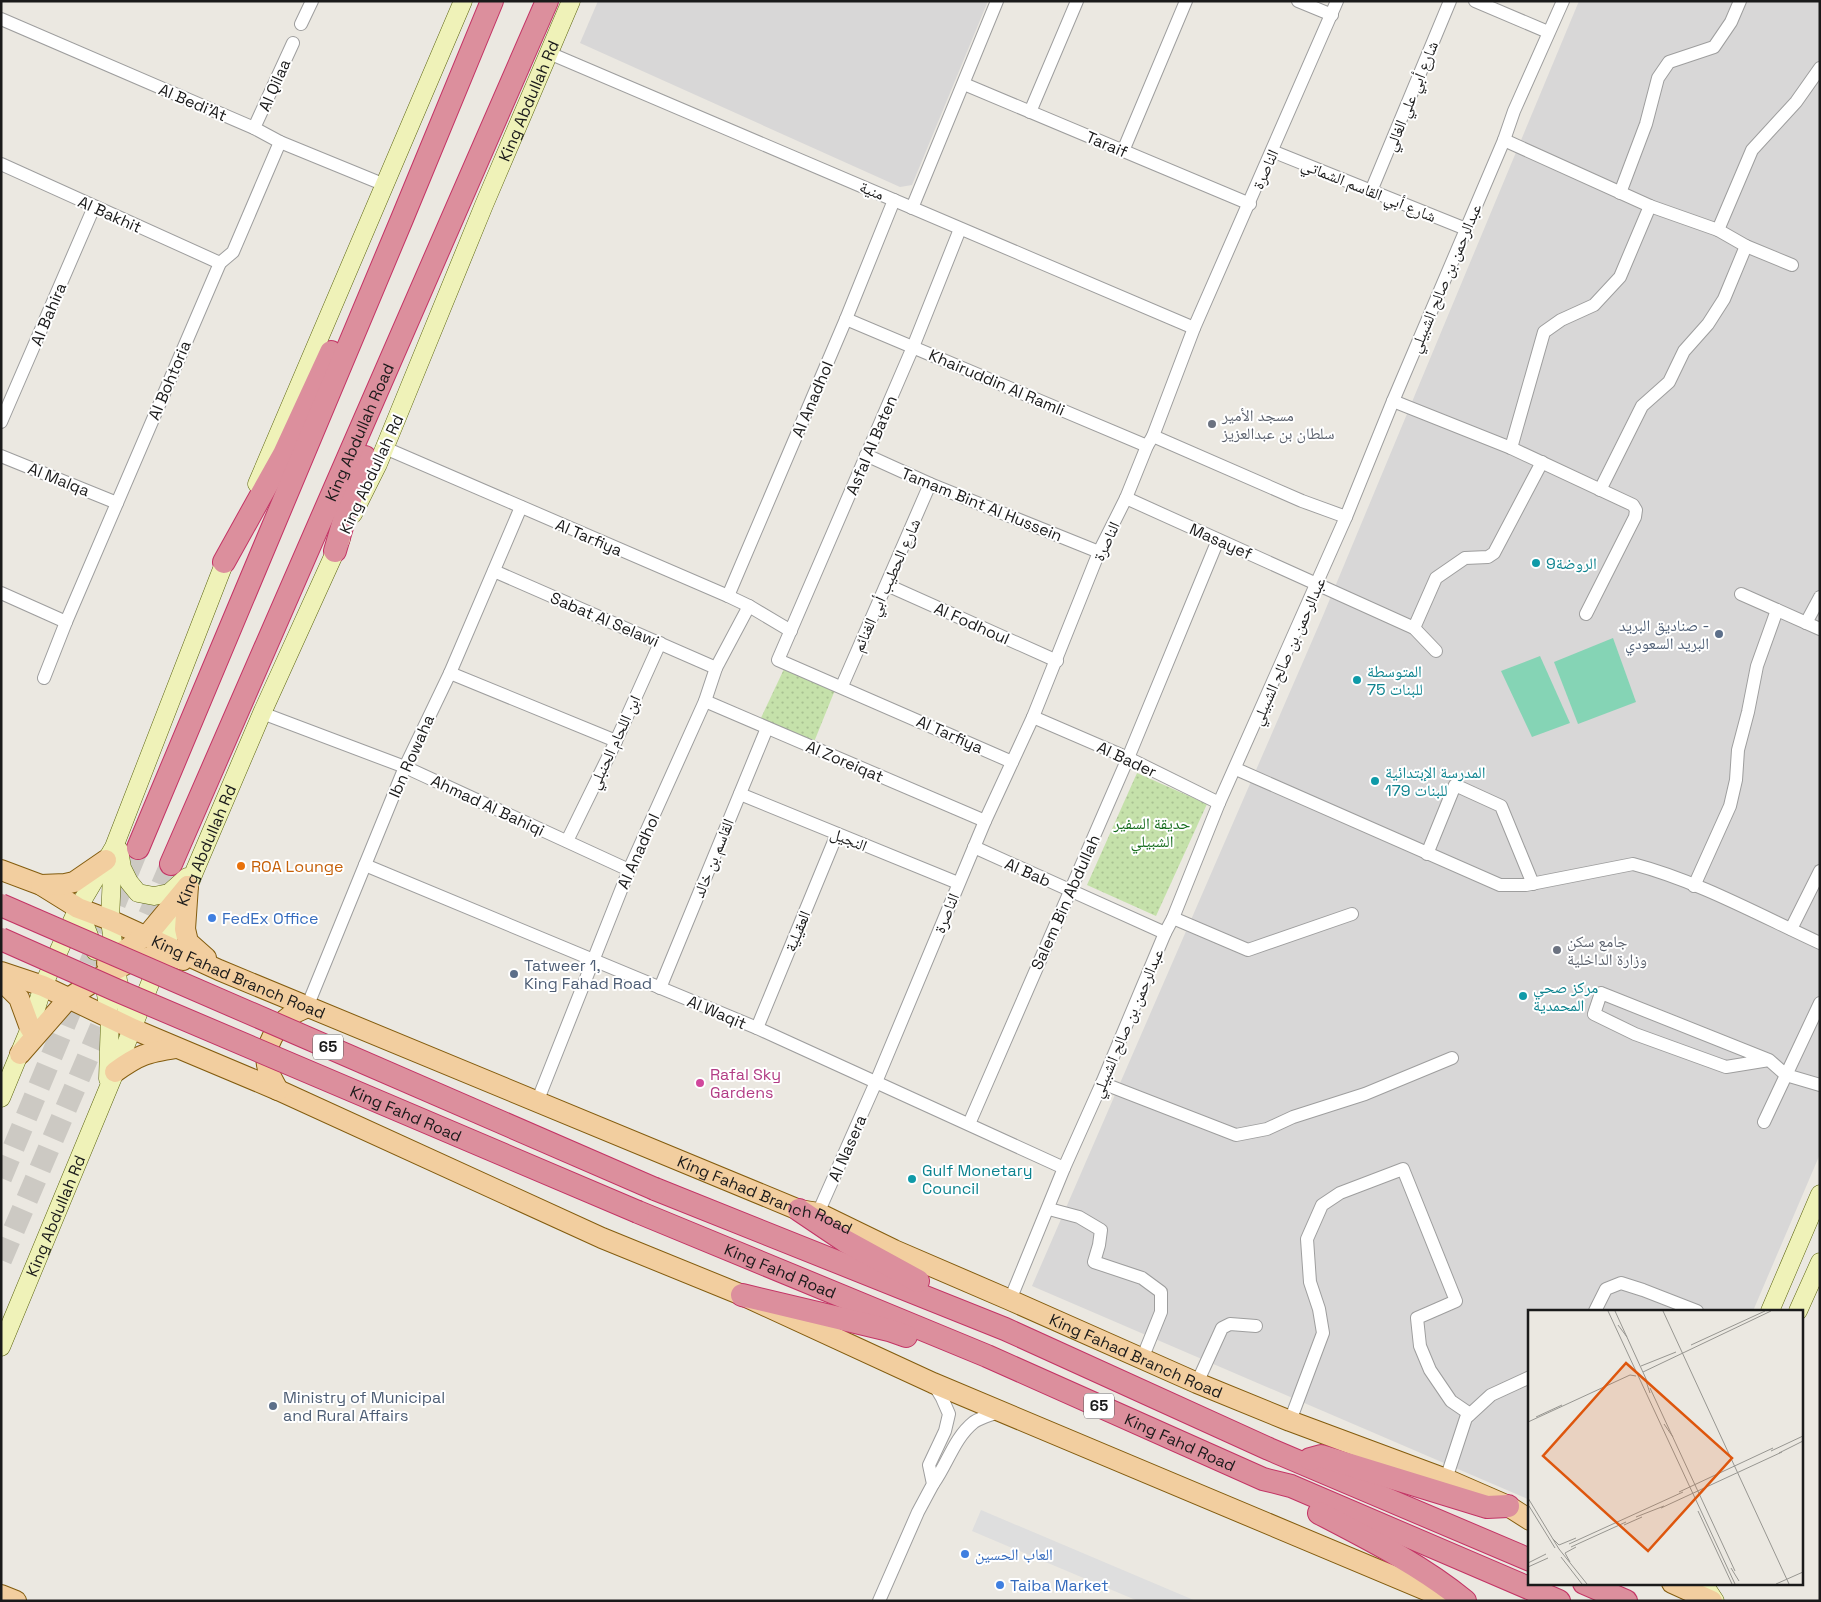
<svg xmlns="http://www.w3.org/2000/svg" width="1821" height="1602" viewBox="0 0 1821 1602" font-family="'Space Grotesk','Noto Naskh Arabic',sans-serif">
<style>
.residential{fill:#d8d7d7}
.grass{fill:url(#grass-dots)}
.pitch{fill:#85d4b5}
.parking{fill:#dedede}
.lines{fill:none;stroke-linecap:round;stroke-linejoin:round}
.highway-tunnel{stroke:#ccc9c3;stroke-width:22;stroke-dasharray:22 11;stroke-linecap:butt}
.street-casing{stroke:#9e9e9e;stroke-width:14}
.secondary-casing{stroke:#5b640f;stroke-width:19}
.primary-casing{stroke:#835c0e;stroke-width:22}
.highway-casing{stroke:#c33465;stroke-width:24}
.street{stroke:#fff;stroke-width:12}
.secondary{stroke:#eff2b8;stroke-width:18}
.primary{stroke:#f2ce9f;stroke-width:20}
.highway{stroke:#dc8f9d;stroke-width:22}
.highway-bridge-casing{stroke:#c33465;stroke-width:24;stroke-linecap:butt}
.highway-bridge{stroke:#dc8f9d;stroke-width:22}
.worship-dot{fill:#6b7280;stroke:#fff;stroke-width:2}
.culture-dot{fill:#0f9aa8;stroke:#fff;stroke-width:2}
.service-dot{fill:#5c6f8a;stroke:#fff;stroke-width:2}
.food-dot{fill:#e8710a;stroke:#fff;stroke-width:2}
.shop-dot{fill:#3f7fe0;stroke:#fff;stroke-width:2}
.hotel-dot{fill:#d1479c;stroke:#fff;stroke-width:2}
.labels{text-anchor:middle;stroke-width:4;stroke-linejoin:round;paint-order:stroke}
.shield{fill:#fff;stroke:#5f5f5f;stroke-width:1}
.shield-label{font-size:15px;font-weight:bold;fill:#1a1a1a}
.street-label{font-size:16px;fill:#1a1a1a;stroke:#fff}
.worship-label{font-size:16px;fill:#5b616d;stroke:#fff;text-anchor:start}
.culture-label{font-size:16px;fill:#0d838f;stroke:#fff;text-anchor:start}
.service-label{font-size:16px;fill:#4e5e75;stroke:#fff;text-anchor:start}
.park-label{font-size:16px;fill:#156c1c;stroke:#fff}
.food-label{font-size:16px;fill:#c56008;stroke:#fff;text-anchor:start}
.shop-label{font-size:16px;fill:#366cbe;stroke:#fff;text-anchor:start}
.hotel-label{font-size:16px;fill:#b23c85;stroke:#fff;text-anchor:start}
.inset-road{fill:none;stroke:#979691;stroke-width:1}
.view{fill:#de560d;fill-opacity:0.15;stroke:#de560d;stroke-width:2.5}
.inset-edge{fill:none;stroke:#1a1a1a;stroke-width:2.5}
</style>
<defs>
<pattern id="grass-dots" width="8" height="8" patternUnits="userSpaceOnUse" patternTransform="scale(1.25)"><rect width="8" height="8" fill="#c5e1aa"/><path d="M2 2h.1M6 6h.1" fill="none" stroke="#a9c092" stroke-width="1.8" stroke-linecap="round"/></pattern>
</defs>
<rect width="100%" height="100%" fill="#ebe8e1"/>
<g class="residential">
<path d="M598,1H988L912,185L900,187L580,43Z"/>
<path d="M1579,1H1820V1154L1753,1311H1530V1500L1032,1286L1322,618Z"/>
</g>
<g class="grass">
<path d="M784,669L835,690L814,742L760,720Z"/>
<path d="M1137,773L1207,804L1156,916L1087,885Z"/>
</g>
<g class="pitch">
<path d="M1613,638L1636,702L1578,724L1554,662Z"/>
<path d="M1540,656L1570,723L1532,737L1501,671Z"/>
</g>
<path class="parking" d="M981,1510L1196,1601H1138L972,1531Z"/>
<g class="lines">
<g class="highway-tunnel">
<path d="M136,946L171,864"/>
<path d="M1,1178L138,848"/>
<path d="M1,1260L112,1001"/>
</g>
<g class="street-casing">
<g id="street">
<path d="M1298,1L1332,15"/>
<path d="M1475,1L1548,32"/>
<path d="M1,19L254,128L280,142L385,185"/>
<path d="M301,24L312,1"/>
<path d="M549,53L1194,328"/>
<path d="M964,84L1250,204"/>
<path d="M1030,112L1077,1"/>
<path d="M254,128L293,43"/>
<path d="M1504,140L1650,206L1718,230L1746,246L1792,265"/>
<path d="M1123,151L1186,1"/>
<path d="M1272,151L1466,229"/>
<path d="M1,164L220,263"/>
<path d="M1371,191L1450,1"/>
<path d="M1620,193L1646,124L1658,78L1669,62L1714,47L1731,22L1740,1"/>
<path d="M912,208L997,1"/>
<path d="M960,229L913,347L778,660L1012,762"/>
<path d="M1718,230L1752,150L1796,102L1820,68"/>
<path d="M846,319L1147,446"/>
<path d="M1393,401L1511,448L1633,505L1636,510L1635,517L1586,614"/>
<path d="M1,422L94,207"/>
<path d="M1153,436L1302,501L1346,517"/>
<path d="M385,448L728,596L749,606L791,631"/>
<path d="M1511,448L1544,332L1561,320L1594,305L1620,277L1650,206"/>
<path d="M866,455L930,484L1099,552"/>
<path d="M1,456L117,503"/>
<path d="M1600,490L1642,406L1669,382L1684,351L1708,324L1724,299L1746,246"/>
<path d="M1126,498L1414,628L1436,651"/>
<path d="M494,571L716,668"/>
<path d="M887,585L1057,661"/>
<path d="M1,593L66,622"/>
<path d="M1741,594L1820,629"/>
<path d="M728,596L846,319L894,200"/>
<path d="M1806,623L1820,597"/>
<path d="M1414,628L1436,578L1465,558L1488,557L1494,553L1542,462"/>
<path d="M450,673L616,741"/>
<path d="M44,678L66,622L220,263L233,252L280,142"/>
<path d="M842,686L930,484"/>
<path d="M705,701L985,821"/>
<path d="M262,713L405,767L629,870"/>
<path d="M1033,717L1128,758L1219,803"/>
<path d="M1236,769L1500,885H1526L1633,864C1698,881 1759,915 1820,943"/>
<path d="M740,794L958,883"/>
<path d="M567,841L616,741L660,643"/>
<path d="M974,847L1165,933"/>
<path d="M1427,854L1455,785L1501,806L1533,884"/>
<path d="M365,865L757,1028L1064,1168"/>
<path d="M1694,886L1730,806L1736,780L1738,750L1748,712L1757,666L1777,610"/>
<path d="M1173,918L1248,950L1352,914"/>
<path d="M1791,929L1820,871"/>
<path d="M660,988L767,728"/>
<path d="M307,1007L405,767L450,673L521,507"/>
<path d="M757,1028L837,834"/>
<path d="M1769,1060L1726,1067L1635,1034L1594,1014L1601,993L1769,1060L1786,1075L1820,1085"/>
<path d="M1102,1083L1236,1135L1267,1129L1293,1117L1365,1094L1452,1058"/>
<path d="M537,1102L629,870L705,701L716,668L749,606"/>
<path d="M1764,1122L1820,1003"/>
<path d="M969,1124L1128,758L1218,540"/>
<path d="M1049,1209L1079,1217L1101,1230L1099,1245L1094,1262L1142,1278L1161,1292V1312L1142,1359"/>
<path d="M818,1213L876,1082L985,821L1033,717L1099,552L1126,498L1147,446L1153,436L1194,328L1337,1"/>
<path d="M1010,1300L1064,1168L1102,1083L1165,933L1173,918L1219,803L1346,517L1393,401L1504,140L1514,111L1563,1"/>
<path d="M1595,1311L1606,1289L1621,1283L1643,1290L1697,1311"/>
<path d="M1197,1383L1222,1328L1230,1324L1256,1326"/>
<path d="M1290,1421L1323,1333L1319,1309L1310,1282L1307,1239L1322,1205L1340,1193L1403,1169L1456,1301L1417,1318L1420,1346L1430,1370L1451,1401L1470,1414"/>
<path d="M1446,1479L1466,1418L1491,1395L1530,1377"/>
<path d="M933,1484C948,1463 954,1438 974,1422C982,1417 991,1415 1000,1411"/>
<path d="M879,1601L918,1512L933,1484L929,1465L945,1431L949,1414L942,1398L933,1383"/>
</g>
</g>
<g class="secondary-casing">
<g id="secondary">
<path d="M257,484L463,1"/>
<path id="s1" d="M353,514L378,464L484,205L571,1"/>
<path d="M113,850L110,920L118,981L133,1029"/>
<path d="M119,850L122,868L129,882L138,893L154,896L169,893L187,877"/>
<path d="M78,908L95,951"/>
<path d="M103,976L110,1018L108,1079"/>
<path d="M1,1098L30,1028L43,986L78,908L114,847L229,551"/>
<path d="M1770,1311L1820,1194"/>
<path d="M1798,1311L1820,1262"/>
<path id="s2" d="M1,1347L115,1072L195,870L262,713L341,539"/>
<path d="M1703,1583L1715,1601"/>
</g>
</g>
<g class="primary-casing">
<g id="primary">
<path id="s3" d="M1,870L41,885L78,908L110,920L219,970L799,1210L818,1213L894,1250L1010,1300L1197,1383L1290,1421L1446,1479L1508,1506L1530,1520"/>
<path d="M41,885L65,884L74,882L106,860"/>
<path d="M188,886L185,929L188,942L206,958"/>
<path d="M107,963L149,933L188,886"/>
<path d="M1,972L43,986L133,1029L278,1090L602,1238L742,1295L933,1383L1452,1601"/>
<path d="M1,980L19,998L30,1028"/>
<path d="M20,1054L69,998L99,978L134,960L166,955L183,960"/>
<path d="M115,1072C140,1054 146,1053 176,1048"/>
<path d="M278,1090C274,1082 268,1073 267,1065C264,1047 276,1026 290,1016C295,1012 302,1010 307,1007"/>
<path d="M1672,1583L1712,1601"/>
<path d="M1,1595L16,1601"/>
</g>
</g>
<g class="highway-casing">
<g id="highway">
<path d="M335,551L356,479L365,457"/>
<path d="M224,562L284,454L331,352"/>
<path d="M138,848L402,219L492,1"/>
<path id="s4" d="M171,864L547,1"/>
<path d="M655,1189L1005,1329L1269,1449L1530,1560"/>
<path d="M799,1210L845,1241L918,1281"/>
<path id="s5" d="M638,1212L987,1356L1263,1479L1291,1486L1559,1601"/>
<path d="M742,1295L889,1330L906,1336"/>
<path d="M1310,1459L1321,1456L1487,1507L1508,1506"/>
<path d="M1319,1513C1369,1539 1421,1565 1465,1601"/>
<path d="M1584,1583L1626,1601"/>
</g>
</g>
<use href="#street" class="street"/>
<use href="#secondary" class="secondary"/>
<use href="#primary" class="primary"/>
<use href="#highway" class="highway"/>
<g class="highway-bridge-casing">
<g id="highway-bridge">
<path d="M1,905L655,1189"/>
<path id="s6" d="M1,939L116,990L638,1212"/>
</g>
</g>
<use href="#highway-bridge" class="highway-bridge"/>
</g>
<g class="worship-dot">
<circle cx="1212" cy="424" r="5"/>
<circle cx="1557" cy="950" r="5"/>
</g>
<g class="culture-dot">
<circle cx="1536" cy="563" r="5"/>
<circle cx="1357" cy="680" r="5"/>
<circle cx="1375" cy="781" r="5"/>
<circle cx="1523" cy="996" r="5"/>
<circle cx="912" cy="1179" r="5"/>
</g>
<g class="service-dot">
<circle cx="1719" cy="634" r="5"/>
<circle cx="514" cy="974" r="5"/>
<circle cx="273" cy="1406" r="5"/>
</g>
<circle class="food-dot" cx="241" cy="866" r="5"/>
<g class="shop-dot">
<circle cx="212" cy="918" r="5"/>
<circle cx="965" cy="1554" r="5"/>
<circle cx="1000" cy="1585" r="5"/>
</g>
<circle class="hotel-dot" cx="700" cy="1083" r="5"/>
<g class="labels">
<g class="shield">
<rect x="313" y="1034.5" width="30" height="25" rx="4"/>
<rect x="1084" y="1393.5" width="30" height="25" rx="4"/>
</g>
<g class="shield-label">
<text x="328" y="1052">65</text>
<text x="1099" y="1411">65</text>
</g>
<g class="street-label">
<text transform="translate(274 85) rotate(-66)" y="6">Al Qilaa</text>
<text transform="translate(1411 96) rotate(-68)" y="6">شارع أبي علي الغالي</text>
<text dy="6" stroke="none"><textPath href="#s1" startOffset="449">King Abdullah Rd</textPath></text>
<text transform="translate(193 102) rotate(23)" y="6">Al Bedi'At</text>
<text transform="translate(1107 144) rotate(23)" y="6">Taraif</text>
<text transform="translate(1265 169) rotate(-66)" y="6">الناصرة</text>
<text transform="translate(872 190) rotate(23)" y="6">منية</text>
<text transform="translate(1369 190) rotate(22)" y="6">شارع أبي القاسم الشماتي</text>
<text transform="translate(110 214) rotate(24)" y="6">Al Bakhit</text>
<text transform="translate(1445 278) rotate(-67)" y="6">عبدالرحمن بن صالح الشبيلي</text>
<text transform="translate(48 314) rotate(-67)" y="6">Al Bahira</text>
<text transform="translate(169 380) rotate(-67)" y="6">Al Bohtoria</text>
<text transform="translate(997 382) rotate(23)" y="6">Khairuddin Al Ramli</text>
<text transform="translate(812 399) rotate(-67)" y="6">Al Anadhol</text>
<text dy="6" stroke="none"><textPath href="#s4" startOffset="471">King Abdullah Road</textPath></text>
<text transform="translate(871 445) rotate(-67)" y="6">Asfal Al Baten</text>
<text transform="translate(371 474) rotate(-65)" y="6">King Abdullah Rd</text>
<text transform="translate(59 479) rotate(22)" y="6">Al Malqa</text>
<text transform="translate(982 504) rotate(22)" y="6">Tamam Bint Al Hussein</text>
<text transform="translate(589 537) rotate(23)" y="6">Al Tarfiya</text>
<text transform="translate(1106 541) rotate(-65)" y="6">الناصرة</text>
<text transform="translate(1221 541) rotate(24)" y="6">Masayef</text>
<text transform="translate(886 585) rotate(-66)" y="6">شارع الحطيب أبي الغنائم</text>
<text transform="translate(605 619) rotate(23)" y="6">Sabat Al Selawi</text>
<text transform="translate(972 623) rotate(24)" y="6">Al Fodhoul</text>
<text transform="translate(1288 651) rotate(-66)" y="6">عبدالرحمن بن صالح الشبيلي</text>
<text transform="translate(950 734) rotate(24)" y="6">Al Tarfiya</text>
<text transform="translate(614 742) rotate(-65)" y="6">ابن اللحام الحنبلي</text>
<text transform="translate(411 756) rotate(-66)" y="6">Ibn Rowaha</text>
<text transform="translate(1127 759) rotate(25)" y="6">Al Bader</text>
<text transform="translate(845 761) rotate(23)" y="6">Al Zoreiqat</text>
<text transform="translate(488 805) rotate(25)" y="6">Ahmad Al Bahiqi</text>
<text transform="translate(849 839) rotate(22)" y="6">النجيل</text>
<text dy="6" stroke="none"><textPath href="#s2" startOffset="542">King Abdullah Rd</textPath></text>
<text transform="translate(638 851) rotate(-66)" y="6">Al Anadhol</text>
<text transform="translate(713 858) rotate(-68)" y="6">القاسم بن خالد</text>
<text transform="translate(1028 872) rotate(24)" y="6">Al Bab</text>
<text transform="translate(1065 902) rotate(-66)" y="6">Salem Bin Abdullah</text>
<text transform="translate(946 913) rotate(-68)" y="6">الناصرة</text>
<text transform="translate(797 931) rotate(-68)" y="6">العقيلية</text>
<text dy="6" stroke="none"><textPath href="#s3" startOffset="261">King Fahad Branch Road</textPath></text>
<text transform="translate(717 1012) rotate(23)" y="6">Al Waqit</text>
<text transform="translate(1127 1023) rotate(-67)" y="6">عبدالرحمن بن صالح الشبيلي</text>
<text dy="6" stroke="none"><textPath href="#s6" startOffset="441">King Fahd Road</textPath></text>
<text transform="translate(847 1148) rotate(-66)" y="6">Al Nasera</text>
<text dy="6" stroke="none"><textPath href="#s3" startOffset="831">King Fahad Branch Road</textPath></text>
<text dy="6" stroke="none"><textPath href="#s2" startOffset="142">King Abdullah Rd</textPath></text>
<text dy="6" stroke="none"><textPath href="#s5" startOffset="154">King Fahd Road</textPath></text>
<text dy="6" stroke="none"><textPath href="#s3" startOffset="1236">King Fahad Branch Road</textPath></text>
<text dy="6" stroke="none"><textPath href="#s5" startOffset="589">King Fahd Road</textPath></text>
</g>
<g class="worship-label">
<text x="1222" y="421">ٍمسجد الأمير<tspan x="1222" dy="18">سلطان بن عبدالعزيز</tspan></text>
<text x="1567" y="947">جامع سكن<tspan x="1567" dy="18">وزارة الداخلية</tspan></text>
</g>
<g class="culture-label">
<text x="1546" y="569">الروضة9</text>
<text x="1367" y="677">المتوسطة<tspan x="1367" dy="18">75 للبنات</tspan></text>
<text x="1385" y="778">المدرسة الإبتدائية<tspan x="1385" dy="18">179 للبنات</tspan></text>
<text x="1533" y="993">مركز صحي<tspan x="1533" dy="18">المحمدية</tspan></text>
<text x="922" y="1176">Gulf Monetary<tspan x="922" dy="18">Council</tspan></text>
</g>
<g class="service-label">
<text x="1709" y="631" text-anchor="end">صناديق البريد -<tspan x="1709" dy="18">البريد السعودي</tspan></text>
<text x="524" y="971">Tatweer 1,<tspan x="524" dy="18">King Fahad Road</tspan></text>
<text x="283" y="1403">Ministry of Municipal<tspan x="283" dy="18">and Rural Affairs</tspan></text>
</g>
<g class="park-label">
<text x="1152" y="829">حديقة السفير<tspan x="1152" dy="18">الشبيلي</tspan></text>
</g>
<g class="food-label">
<text x="251" y="872">ROA Lounge</text>
</g>
<g class="shop-label">
<text x="222" y="924">FedEx Office</text>
<text x="975" y="1560">العاب الحسين</text>
<text x="1010" y="1591">Taiba Market</text>
</g>
<g class="hotel-label">
<text x="710" y="1080">Rafal Sky<tspan x="710" dy="18">Gardens</tspan></text>
</g>
</g>
<g transform="translate(1528 1310)">
<rect width="275" height="275" fill="#ebe8e1"/>
<path class="inset-road" d="M80,1L207,274M87,1L119,71M135,1L261,274M90,15L99,27M163,35L237,1M113,56L148,42M115,62L243,1M117,68L122,83M122,78L207,261M8,107L34,95M0,112L102,65L108,66M136,114L145,127M243,141L275,126M251,143L275,131M151,182L245,138M0,188L31,239L59,274M1,196L27,238M133,198L254,142M170,201L204,274M108,207L136,196M96,215L114,207M25,229L31,235L48,228M41,234L155,182M43,237L98,212M33,247L54,274M42,252L37,243L48,237M0,253L18,244M0,257L20,248M203,258L211,271M248,274L275,262"/>
<path class="view" d="M98,53L204,148L120,241L15,146Z"/>
<rect width="275" height="275" class="inset-edge"/>
</g>
<rect width="1821" height="1602" fill="none" stroke="#1a1a1a" stroke-width="5"/>
</svg>
